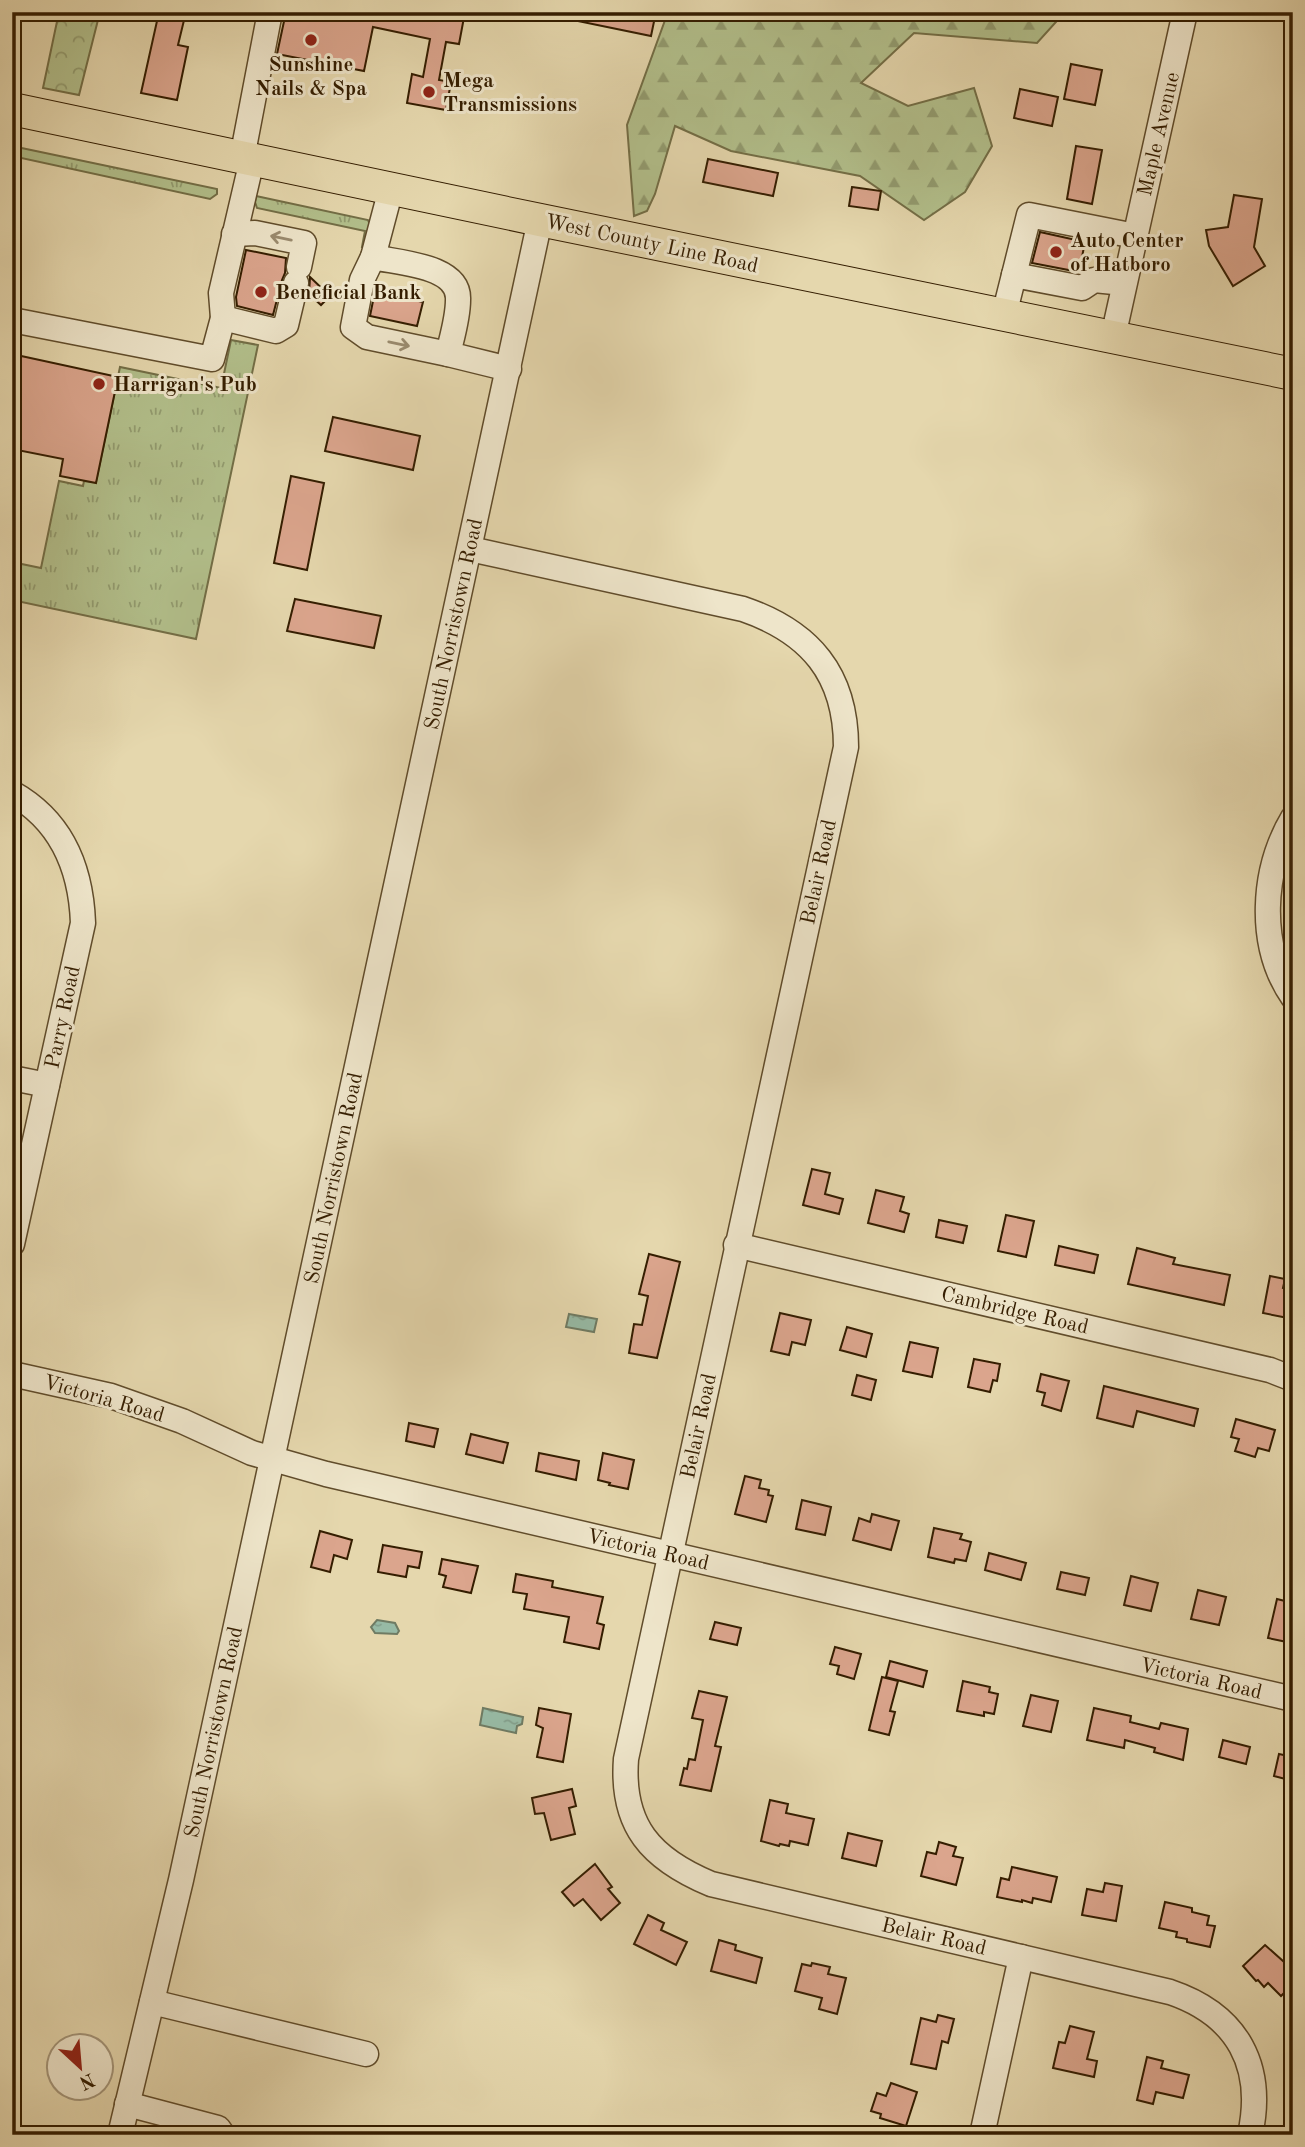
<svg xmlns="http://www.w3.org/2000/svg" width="1305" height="2147" viewBox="0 0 1305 2147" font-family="'Old Standard TT',serif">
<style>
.grass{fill:url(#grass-tufts);stroke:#736e46;stroke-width:2}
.forest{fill:url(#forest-firs);stroke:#736e46;stroke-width:2}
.park{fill:url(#park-crowns);stroke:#736e46;stroke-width:2}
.water{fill:url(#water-ripples);stroke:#6f7b63;stroke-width:2}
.building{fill:#dba58d;stroke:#341d00;stroke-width:2}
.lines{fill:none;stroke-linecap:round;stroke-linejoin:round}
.minor-casing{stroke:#604c2b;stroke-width:27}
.major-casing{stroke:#341d00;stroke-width:34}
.minor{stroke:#eee5ca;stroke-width:24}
.major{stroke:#e5d7ad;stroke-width:32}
.oneway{stroke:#9a8b6f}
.poi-dot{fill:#8f2418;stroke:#eee5ca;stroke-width:2.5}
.labels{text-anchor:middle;stroke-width:6;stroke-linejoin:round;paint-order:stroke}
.poi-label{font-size:21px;font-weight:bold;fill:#341d00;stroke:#eee5ca;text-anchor:start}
.street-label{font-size:21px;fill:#341d00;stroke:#eee5ca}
</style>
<defs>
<pattern id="grass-tufts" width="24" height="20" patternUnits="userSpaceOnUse" patternTransform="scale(1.75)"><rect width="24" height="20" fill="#b2bf8b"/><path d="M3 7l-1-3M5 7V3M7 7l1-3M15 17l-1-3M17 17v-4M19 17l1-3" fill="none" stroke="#929b6f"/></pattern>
<pattern id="forest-firs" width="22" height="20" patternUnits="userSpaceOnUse" patternTransform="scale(1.75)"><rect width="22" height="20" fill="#b2bf8b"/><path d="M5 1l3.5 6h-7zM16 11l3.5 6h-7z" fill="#929b6f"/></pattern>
<pattern id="park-crowns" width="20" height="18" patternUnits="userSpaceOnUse" patternTransform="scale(1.75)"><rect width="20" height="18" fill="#b2bf8b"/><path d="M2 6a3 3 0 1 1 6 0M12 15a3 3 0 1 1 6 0" fill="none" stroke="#929b6f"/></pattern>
<pattern id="water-ripples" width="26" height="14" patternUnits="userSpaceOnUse" patternTransform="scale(1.75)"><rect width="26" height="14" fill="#97baa5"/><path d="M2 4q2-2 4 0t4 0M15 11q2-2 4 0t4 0" fill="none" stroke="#839f8c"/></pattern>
</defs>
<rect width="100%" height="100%" fill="#e5d7ad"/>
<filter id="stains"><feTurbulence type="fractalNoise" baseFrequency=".00286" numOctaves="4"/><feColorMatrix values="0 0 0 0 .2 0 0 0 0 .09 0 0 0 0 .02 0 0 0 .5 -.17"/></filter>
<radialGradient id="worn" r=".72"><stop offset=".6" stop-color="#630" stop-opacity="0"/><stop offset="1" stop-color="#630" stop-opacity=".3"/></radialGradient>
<g class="grass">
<path d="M12,146L217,189V194L210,199L12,156Z"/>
<path d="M256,196L368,220L373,233L366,248L362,247L365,231L257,208L255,202Z"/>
<path d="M231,340L258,345L196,639L12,600V562L41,568L59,481L83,486L84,481L96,482L120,367L221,388Z"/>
</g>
<path class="forest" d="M668,12H1065L1037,43L914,33L861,83L908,106L974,88L992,146L965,192L924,220L860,176L731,151L675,126L655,194L647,211L634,216L627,125Z"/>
<path class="park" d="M59,12H100L79,95L43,88Z"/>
<g class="water">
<path d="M569,1314L597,1319L594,1332L566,1327Z"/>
<path d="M377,1620L395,1623L399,1631L397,1634L375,1633L371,1627Z"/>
<path d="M483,1708L523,1717L522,1724L517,1726L516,1733L480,1725Z"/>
</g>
<g class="building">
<path d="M159,12H186L178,45L188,47L177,100L141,93Z"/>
<path d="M286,12H465L459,44L446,42L439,80L451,82L446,110L407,103L412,74L423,77L430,39L373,27L364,71L277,54Z"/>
<path d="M569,12H656L651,36L568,19Z"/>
<path d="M1071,64L1102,70L1095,105L1064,99Z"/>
<path d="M1020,89L1058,97L1052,126L1014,118Z"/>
<path d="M1076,146L1102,150L1092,204L1067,199Z"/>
<path d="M708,159L778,173L773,196L703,182Z"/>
<path d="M852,187L881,191L878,210L849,206Z"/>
<path d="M1234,195L1262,199L1254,247L1265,266L1233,286L1209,246L1206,230L1228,227Z"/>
<path d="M1040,232L1085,242L1079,272L1032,263Z"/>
<path d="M246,250L286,258L285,273L282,280L273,315L237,306L236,297Z"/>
<path d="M310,277L330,296L321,305L309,294Z"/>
<path d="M375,291L423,302L417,326L370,316Z"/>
<path d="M12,354L118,377L96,483L60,476L63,459L12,449Z"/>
<path d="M333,417L420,436L413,470L325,451Z"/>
<path d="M291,476L324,483L307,570L274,563Z"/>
<path d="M295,599L381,616L374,648L287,631Z"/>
<path d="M812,1169L830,1173L825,1194L843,1199L839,1214L803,1205Z"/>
<path d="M876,1190L904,1197L900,1211L909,1214L904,1232L868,1223Z"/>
<path d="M1006,1215L1034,1221L1026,1257L998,1251Z"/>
<path d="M939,1220L967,1226L963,1243L936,1237Z"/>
<path d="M1059,1246L1098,1255L1094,1273L1055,1265Z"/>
<path d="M1137,1248L1175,1258L1173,1264L1230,1275L1224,1305L1128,1284Z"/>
<path d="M649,1254L680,1262L657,1358L629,1353L634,1324L642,1325L648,1296L639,1294Z"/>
<path d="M1270,1276L1285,1279L1283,1288L1293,1290V1319L1263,1313Z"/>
<path d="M780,1313L811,1320L805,1345L792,1342L789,1355L771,1351Z"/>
<path d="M847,1327L872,1334L866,1357L840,1350Z"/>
<path d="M910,1342L938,1348L932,1377L903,1371Z"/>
<path d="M974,1359L1000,1364L997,1381L993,1380L990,1392L968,1387Z"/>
<path d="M1041,1374L1069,1381L1061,1411L1042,1405L1045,1393L1037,1391Z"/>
<path d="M857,1375L876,1380L871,1400L852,1395Z"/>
<path d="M1104,1386L1198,1409L1194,1426L1137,1411L1133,1427L1097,1418Z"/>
<path d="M1236,1419L1275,1430L1269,1451L1258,1448L1255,1457L1235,1451L1239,1439L1231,1437Z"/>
<path d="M409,1423L438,1429L434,1447L406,1441Z"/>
<path d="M471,1434L508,1443L503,1463L466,1454Z"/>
<path d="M539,1453L579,1461L576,1480L536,1471Z"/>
<path d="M603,1453L634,1460L628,1489L609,1485L610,1483L598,1480Z"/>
<path d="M745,1476L761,1480L759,1488L769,1490L768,1495L773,1496L766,1522L735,1514Z"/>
<path d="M802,1500L831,1507L825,1535L796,1529Z"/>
<path d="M872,1514L899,1521L891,1550L853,1540L859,1518L870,1522Z"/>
<path d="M934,1528L962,1534L960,1539L971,1542L966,1561L955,1559L954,1563L928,1557Z"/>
<path d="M320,1531L352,1540L347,1559L334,1555L330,1572L311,1567Z"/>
<path d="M383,1545L422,1552L419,1568L408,1566L406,1577L378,1572Z"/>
<path d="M989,1553L1026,1563L1021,1580L985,1570Z"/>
<path d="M442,1559L478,1566L471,1593L443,1587L446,1576L439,1574Z"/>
<path d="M1061,1572L1089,1578L1085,1595L1057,1589Z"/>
<path d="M516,1574L553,1581L552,1587L603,1597L597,1623L604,1625L599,1649L564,1642L569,1617L524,1609L527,1594L513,1592Z"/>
<path d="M1131,1576L1158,1583L1151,1611L1124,1605Z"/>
<path d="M1198,1590L1226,1597L1219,1625L1191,1619Z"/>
<path d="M1277,1599L1293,1603L1287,1642L1268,1638Z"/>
<path d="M715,1622L741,1628L737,1645L710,1639Z"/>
<path d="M835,1647L861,1654L854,1679L837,1674L839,1666L830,1664Z"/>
<path d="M890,1661L927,1671L923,1687L886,1677Z"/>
<path d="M882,1677L898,1681L890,1711L895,1712L889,1735L869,1730Z"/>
<path d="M963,1681L990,1687L989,1692L998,1694L994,1714L984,1712V1716L957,1711Z"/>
<path d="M699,1691L727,1697L715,1746L721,1747L711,1791L680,1785L684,1768L687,1769L689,1759L695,1760L703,1720L692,1718Z"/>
<path d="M1031,1695L1058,1701L1051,1732L1023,1726Z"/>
<path d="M539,1708L571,1714L563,1762L537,1757L543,1728L536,1725Z"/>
<path d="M1094,1708L1131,1716L1130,1722L1159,1729L1161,1723L1188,1729L1183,1760L1154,1752L1155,1748L1125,1740L1124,1748L1087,1740Z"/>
<path d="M1223,1740L1250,1747L1246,1764L1219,1757Z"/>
<path d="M1279,1754L1293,1757V1781L1274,1776Z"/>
<path d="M572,1789L576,1806L569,1808L575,1834L551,1840L544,1813L535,1814L532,1798Z"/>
<path d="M770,1800L788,1804L786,1813L814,1819L808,1845L790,1841L789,1846L780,1844L779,1846L761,1841Z"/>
<path d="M848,1833L882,1841L876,1866L842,1858Z"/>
<path d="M939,1842L956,1847L953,1856L963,1858L956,1885L921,1876L927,1852L936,1854Z"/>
<path d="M595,1864L612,1887L608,1889L620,1903L601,1920L583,1899L574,1906L562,1892Z"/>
<path d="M1012,1867L1057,1877L1051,1902L1033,1898L1032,1903L1022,1900V1902L997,1897L1001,1878L1009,1880Z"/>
<path d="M1105,1883L1122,1886L1116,1921L1082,1915L1087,1889L1103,1892Z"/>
<path d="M1165,1902L1192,1908V1912L1209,1916L1207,1925L1215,1926L1210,1947L1187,1942V1939L1176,1937L1177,1932L1159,1928Z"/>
<path d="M648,1915L664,1923L661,1930L687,1942L676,1965L634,1944Z"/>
<path d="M719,1940L736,1945L735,1950L762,1958L756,1983L711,1971Z"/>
<path d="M1265,1945L1293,1970V1984L1281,1996L1268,1983L1264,1987L1258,1980L1256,1981L1243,1966Z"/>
<path d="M812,1963L830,1967L828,1974L846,1978L837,2014L819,2009L822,1998L795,1991L802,1964L811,1966Z"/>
<path d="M938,2015L954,2019L948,2043L942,2041L936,2069L911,2064L921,2018L936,2022Z"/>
<path d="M1070,2026L1094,2032L1087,2059L1097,2061L1094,2077L1053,2068L1059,2042L1065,2043Z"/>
<path d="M1147,2057L1163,2061L1161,2068L1189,2075L1183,2098L1156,2092L1153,2104L1137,2100Z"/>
<path d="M891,2083L917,2092L906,2126L880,2118L881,2114L871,2111L877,2093L886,2096Z"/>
</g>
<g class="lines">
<g class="minor-casing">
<g id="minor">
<path d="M242,158L270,12"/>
<path d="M391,189L373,257C398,263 460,265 458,300C458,318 452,337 448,354L509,369"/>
<path d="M234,234L255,233L304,243L299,267"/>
<path d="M373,257L362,280L353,327L367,337L448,354"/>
<path d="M1014,275L1082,288L1094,280L1124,283"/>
<path d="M1004,315L1029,215L1135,236"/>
<path d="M223,318L276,331L286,325L296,283"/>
<path d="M12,320L212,359L223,318L221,293L252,160"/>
<path d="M1113,337L1185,12"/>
<path d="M470,549L743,609C810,632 846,674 846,747L626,1759C621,1826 651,1859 711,1884L1170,1992C1238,2015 1265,2066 1250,2135"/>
<path d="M12,793C62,821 81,868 83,923L12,1244"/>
<path d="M1293,818C1262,870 1257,945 1293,997"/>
<path d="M12,1078L47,1085"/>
<path d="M736,1245L1270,1370L1293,1379"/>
<path d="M12,1374L111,1396L182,1421L252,1453L326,1474L1293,1699"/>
<path d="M152,2002L366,2054"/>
<path d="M127,2104L218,2128L223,2135"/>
<path d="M120,2135L181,1880L540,220"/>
<path d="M982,2135L1021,1957"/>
</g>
</g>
<g class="major-casing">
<path id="major" d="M12,109L540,220L1293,374"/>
</g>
<use href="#minor" class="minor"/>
<use href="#major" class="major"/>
</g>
<defs><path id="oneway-shaft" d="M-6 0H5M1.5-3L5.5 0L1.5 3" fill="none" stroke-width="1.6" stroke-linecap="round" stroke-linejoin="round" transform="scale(1.75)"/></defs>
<g class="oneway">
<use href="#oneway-shaft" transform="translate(281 238) rotate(-168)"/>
<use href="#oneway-shaft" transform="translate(399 344) rotate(12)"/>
</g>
<g class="poi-dot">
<circle cx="311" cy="40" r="7"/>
<circle cx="429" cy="92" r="7"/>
<circle cx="1056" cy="252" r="7"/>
<circle cx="261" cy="292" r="7"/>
<circle cx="99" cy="384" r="7"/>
</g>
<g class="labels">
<g class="poi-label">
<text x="311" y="71" text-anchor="middle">Sunshine<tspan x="311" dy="24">Nails &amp; Spa</tspan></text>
<text x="443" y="87">Mega<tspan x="443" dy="24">Transmissions</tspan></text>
<text x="1070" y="247">Auto Center<tspan x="1070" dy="24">of Hatboro</tspan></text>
<text x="275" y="299">Beneficial Bank</text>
<text x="113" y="391">Harrigan's Pub</text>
</g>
<g class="street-label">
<text transform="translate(1158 134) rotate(-77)" y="7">Maple Avenue</text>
<text transform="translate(652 243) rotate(12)" y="7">West County Line Road</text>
<text transform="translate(453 624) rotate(-78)" y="7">South Norristown Road</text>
<text transform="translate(818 872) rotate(-78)" y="7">Belair Road</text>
<text transform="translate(62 1017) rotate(-78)" y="7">Parry Road</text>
<text transform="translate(333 1178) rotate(-78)" y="7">South Norristown Road</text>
<text transform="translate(1015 1310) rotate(13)" y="7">Cambridge Road</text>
<text transform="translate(104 1398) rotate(16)" y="7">Victoria Road</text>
<text transform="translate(698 1426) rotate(-78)" y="7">Belair Road</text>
<text transform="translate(648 1549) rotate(13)" y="7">Victoria Road</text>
<text transform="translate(1201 1678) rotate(13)" y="7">Victoria Road</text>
<text transform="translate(213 1732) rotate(-78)" y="7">South Norristown Road</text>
<text transform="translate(934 1936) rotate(13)" y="7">Belair Road</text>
</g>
</g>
<rect width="1305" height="2147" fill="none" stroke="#e5d7ad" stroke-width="42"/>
<rect x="14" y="14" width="1277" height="2119" fill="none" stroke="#341d00" stroke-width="3.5"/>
<rect x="21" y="21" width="1263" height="2105" fill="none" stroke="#341d00" stroke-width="2"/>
<g transform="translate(80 2067) rotate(154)"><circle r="33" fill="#eee5ca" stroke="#a49579" stroke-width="2"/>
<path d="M0-5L12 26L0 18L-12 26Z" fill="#8f2418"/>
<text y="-10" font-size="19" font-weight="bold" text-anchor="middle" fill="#341d00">N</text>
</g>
<rect width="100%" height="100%" filter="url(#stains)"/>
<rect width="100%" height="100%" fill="url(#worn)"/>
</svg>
